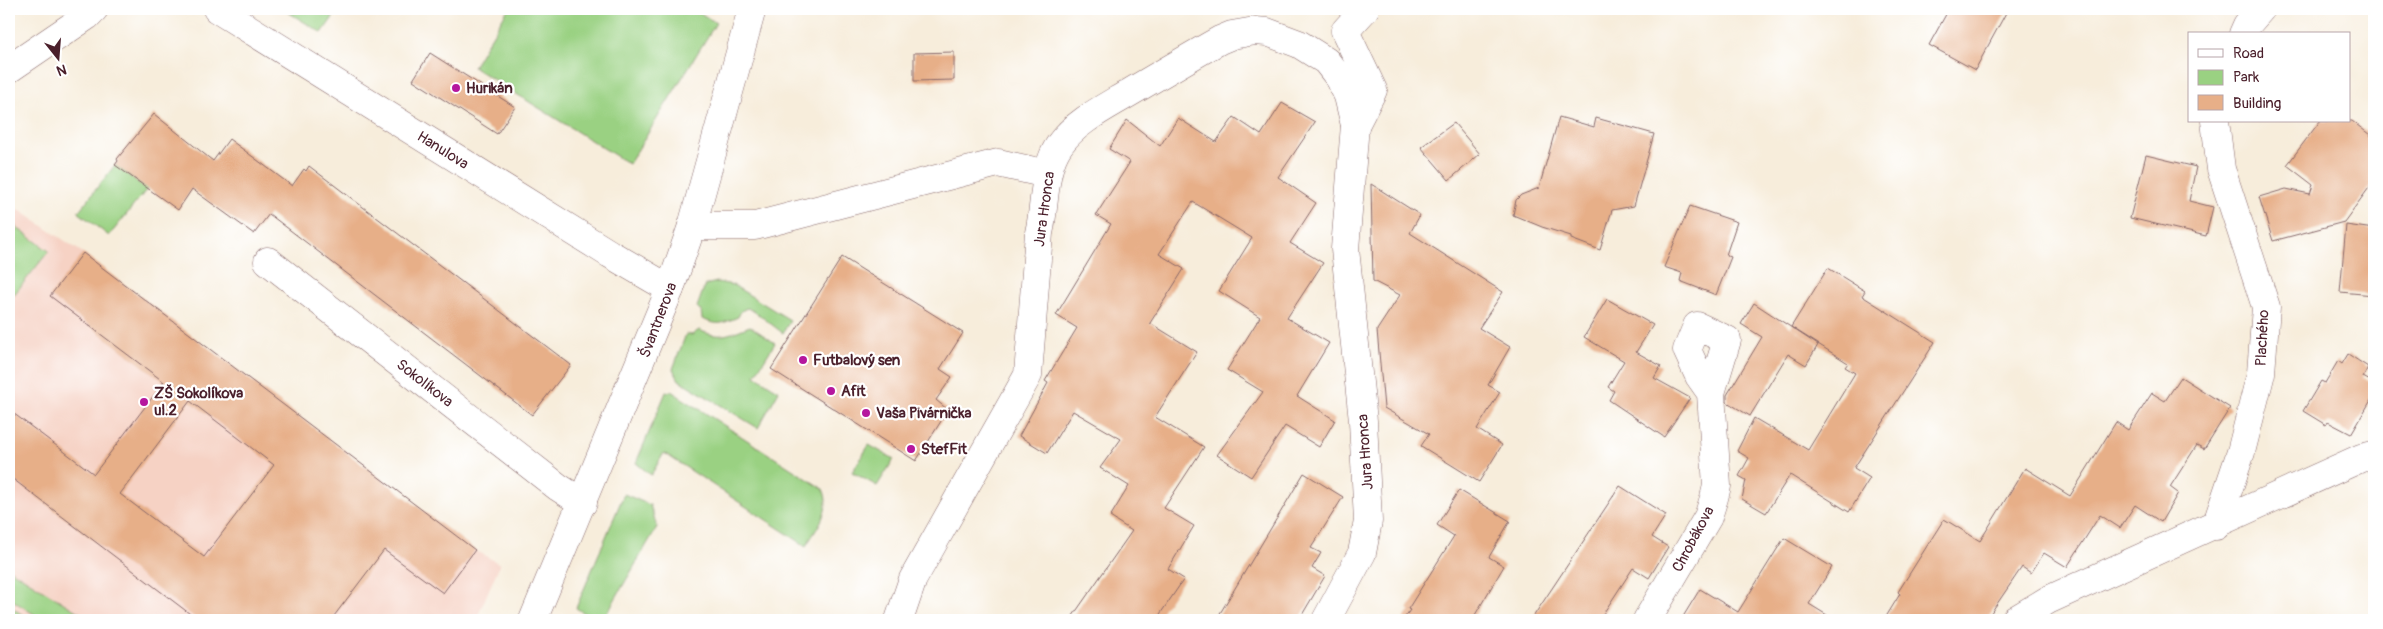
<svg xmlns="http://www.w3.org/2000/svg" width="2383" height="629" viewBox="0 0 2383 629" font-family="Pangolin,sans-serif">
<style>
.built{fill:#f6d2c4}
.green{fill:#9ad182;stroke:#727856}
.building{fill:#e7af88;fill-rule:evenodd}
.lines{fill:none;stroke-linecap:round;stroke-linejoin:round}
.street-casing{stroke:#876769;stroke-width:29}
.street{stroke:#fff;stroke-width:28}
.poi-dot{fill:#b5179e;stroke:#fff;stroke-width:2}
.labels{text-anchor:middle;stroke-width:4.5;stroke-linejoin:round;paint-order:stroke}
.poi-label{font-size:15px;font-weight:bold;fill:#4a1f2b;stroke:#fff;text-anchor:start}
.street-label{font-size:15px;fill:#4a1f2b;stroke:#fff}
</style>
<rect width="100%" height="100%" fill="#fff"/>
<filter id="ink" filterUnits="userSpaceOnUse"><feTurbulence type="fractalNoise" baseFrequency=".02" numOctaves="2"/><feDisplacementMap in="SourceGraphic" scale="10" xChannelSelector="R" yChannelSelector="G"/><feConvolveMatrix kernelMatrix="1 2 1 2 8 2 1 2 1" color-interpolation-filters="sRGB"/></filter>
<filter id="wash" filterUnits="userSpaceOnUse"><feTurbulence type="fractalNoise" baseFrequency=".0096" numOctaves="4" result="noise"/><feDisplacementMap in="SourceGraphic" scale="20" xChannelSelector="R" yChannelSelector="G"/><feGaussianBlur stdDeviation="1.12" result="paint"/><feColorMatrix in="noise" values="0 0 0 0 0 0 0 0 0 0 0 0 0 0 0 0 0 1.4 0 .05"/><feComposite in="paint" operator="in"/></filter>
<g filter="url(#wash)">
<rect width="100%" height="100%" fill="#f7eddb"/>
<path class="built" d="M9,203L83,253L475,550L500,564L476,620H9Z"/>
<g class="green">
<path d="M283,9H339L322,33Z"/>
<path d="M508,9H694L716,23L629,164L473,67Z"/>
<path d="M115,165L147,189L109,236L78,212Z"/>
<path d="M9,222L49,251L9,301Z"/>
<path d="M717,282L733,285L790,320L783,333C774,327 755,310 747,308L741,311L738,317C721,324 719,326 702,319L701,311L697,307L705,285Z"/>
<path d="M750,326L775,343L755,375L779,391L758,428L679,380L673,369L686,334L692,335L699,330C721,340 729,334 750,326Z"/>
<path d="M671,391L823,489C833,510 816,529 806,546L664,453L651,475L636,463L666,392Z"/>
<path d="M869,445L894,459L877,486L852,472Z"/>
<path d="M624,494L650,505L657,527L603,620H596L576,608Z"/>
<path d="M9,569L91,620H43L9,598Z"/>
<path d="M9,606L31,620H9Z"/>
</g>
<g id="blocks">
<g class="building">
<path d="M1949,9H2008L1975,70L1929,45Z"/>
<path d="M954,52V80L914,81V53Z"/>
<path d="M430,53L515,107L497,134L413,80Z"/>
<path d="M1282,103L1315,122L1278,177L1316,203L1290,243L1323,263L1287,318L1329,343L1297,396L1335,420L1319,447L1285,426L1251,477L1217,455L1263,392L1227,370L1260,317L1219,291L1252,238L1193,202L1159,254L1184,269L1150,323L1197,352L1155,417L1204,447L1164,508L1194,526L1168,569L1184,579L1156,620H1070L1132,531L1110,517L1129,486L1100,468L1121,439L1073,411L1047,453L1019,436L1048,383L1045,381L1077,328L1056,315L1111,224L1096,215L1130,162L1109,149L1127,120L1160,146L1178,118L1216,142L1234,117L1261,135Z"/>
<path d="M154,114L213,161L229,139L292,186L304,169L306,171L309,166L571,365L532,415L269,214L254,234L192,189L178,210L115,165L118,161L117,159Z"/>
<path d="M1559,117L1594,127L1596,118L1654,134L1634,206L1612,210L1600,250L1571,239V236L1542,227L1513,215L1516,200L1521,195L1539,188Z"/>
<path d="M2320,121H2352L2374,138V181L2344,222L2273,241L2259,197L2286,189L2310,194L2313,185L2287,165Z"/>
<path d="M1454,123L1480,154L1449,180L1421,147Z"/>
<path d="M2146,155L2196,167L2189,201L2213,207L2206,236L2130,218Z"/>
<path d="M1371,184L1420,215L1410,233L1503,292L1479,328L1510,347L1488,385L1500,392L1477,429L1502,445L1479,482L1421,446L1429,434L1384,408L1377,330L1400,295L1373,281Z"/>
<path d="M1690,206L1737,222L1726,255L1731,257L1716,295L1680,281L1682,273L1664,267Z"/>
<path d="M2346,225L2374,229V295L2340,292Z"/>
<path d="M83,253L475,550L443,593L384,550L331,620H198L9,476V410L94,474L164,382L50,296ZM190,401L274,465L204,557L120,494Z"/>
<path d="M842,257L963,333L940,369L952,377L936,400L948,410L916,461L771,369Z"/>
<path d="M1828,268L1865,291L1862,296L1935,342L1854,468L1870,478L1849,512L1790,475L1766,513L1742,499L1746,480L1739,476L1749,458L1737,451L1754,418L1808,450L1855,373L1845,367L1848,363L1791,327Z"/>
<path d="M1607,299L1653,325L1636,352L1661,366L1654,378L1690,398L1664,437L1609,400L1614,391L1608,387L1624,361L1584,337Z"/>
<path d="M1754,303L1818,345L1806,365L1788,354L1750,416L1727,402V395L1762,337L1741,324Z"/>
<path d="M2348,354L2368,367L2363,377L2374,383V395L2351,434L2328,422L2326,425L2303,411L2321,381L2325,383L2338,361L2342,364Z"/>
<path d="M2181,377L2230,408L2204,449L2197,445L2170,487L2178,493L2161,522L2135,505L2120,528L2100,515L2067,567L2044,553L2031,573L2022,567L1986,620H1884L1900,594L1898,592L1944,519L1980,541L2025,468L2070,496L2116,422L2128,430L2152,393L2165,401Z"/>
<path d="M1304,473L1343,497L1311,548L1321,553L1312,568L1325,576L1299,620H1216Z"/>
<path d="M1620,486L1666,515L1652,537L1668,547L1649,578L1633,568L1599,620H1531Z"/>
<path d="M1459,490L1510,521L1489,557L1504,566L1472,620H1403L1410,610L1408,609L1454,536L1437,525Z"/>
<path d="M1784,538L1832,567L1809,604L1835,620H1681L1700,589L1738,612Z"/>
</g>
</g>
</g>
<g filter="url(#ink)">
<use href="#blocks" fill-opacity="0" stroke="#876769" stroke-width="1"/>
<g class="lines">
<g class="street-casing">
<g id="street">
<path d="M217,9L610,254L670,289"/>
<path d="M2243,34L2247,25L2261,9"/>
<path d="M9,69L87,16L94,9"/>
<path d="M2215,121L2221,169L2266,307L2261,373L2241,452L2216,526"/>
<path d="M1355,125L1373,90L1345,31L1365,9"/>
<path d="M692,226H755L998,163L1047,174"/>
<path d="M268,261L558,487L583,503"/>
<path d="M533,620L670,289L692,226L752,9"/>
<path d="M899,620L913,579L1028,375L1039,233C1046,204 1042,169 1060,144C1075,123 1102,109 1124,96C1156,77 1188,58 1220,40L1232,35L1255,31L1267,32L1299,44L1326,61L1340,79L1348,96L1355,125L1345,249L1363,421L1368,521L1362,553L1326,620"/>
<path d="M1647,620L1708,517L1714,498L1717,486L1711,393L1727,340L1697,326L1687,350L1699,376L1711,393"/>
<path d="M2015,620L2048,600L2361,458L2374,455"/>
</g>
</g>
<use href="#street" class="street"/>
</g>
</g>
<g class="poi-dot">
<circle cx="456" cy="88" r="5"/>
<circle cx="803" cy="360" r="5"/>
<circle cx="831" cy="391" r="5"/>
<circle cx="144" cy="402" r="5"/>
<circle cx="866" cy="413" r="5"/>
<circle cx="911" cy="449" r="5"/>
</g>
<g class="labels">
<g class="poi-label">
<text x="466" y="93">Hurikán</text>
<text x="813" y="365">Futbalový sen</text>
<text x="841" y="396">Afit</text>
<text x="154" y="398">ZŠ Sokolíkova<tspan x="154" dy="17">ul.2</tspan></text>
<text x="876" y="418">Vaša Pivárnička</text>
<text x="921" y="454">StefFit</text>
</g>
<g class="street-label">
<text transform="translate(443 150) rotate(32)" y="5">Hanulova</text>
<text transform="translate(1044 209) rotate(-82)" y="5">Jura Hronca</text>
<text transform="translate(658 320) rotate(-69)" y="5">Švantnerova</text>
<text transform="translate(2262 338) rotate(-87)" y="5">Plachého</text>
<text transform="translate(425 383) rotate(38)" y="5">Sokolíkova</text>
<text transform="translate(1365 452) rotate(-94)" y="5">Jura Hronca</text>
<text transform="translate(1693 539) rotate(-62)" y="5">Chrobákova</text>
</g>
</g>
<rect width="2383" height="629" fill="none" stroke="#fff" stroke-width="30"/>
<rect x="2188" y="32" width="162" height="90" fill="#ffffff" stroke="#b7a5aa"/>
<rect x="2198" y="49" width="25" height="8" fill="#ffffff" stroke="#b7a5aa"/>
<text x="2233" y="58" font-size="15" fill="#4a1f2b">Road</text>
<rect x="2198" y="70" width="25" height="15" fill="#9ad182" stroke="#b7a5aa"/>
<text x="2233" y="82" font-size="15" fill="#4a1f2b">Park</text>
<rect x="2198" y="95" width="25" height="15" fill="#e7af88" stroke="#b7a5aa"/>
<text x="2233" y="108" font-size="15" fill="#4a1f2b">Building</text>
<g transform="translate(58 58) rotate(163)" stroke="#ffffff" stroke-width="4" paint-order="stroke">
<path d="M0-4L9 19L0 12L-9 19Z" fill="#4a1f2b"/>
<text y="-8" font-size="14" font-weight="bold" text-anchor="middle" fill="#4a1f2b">N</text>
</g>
</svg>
